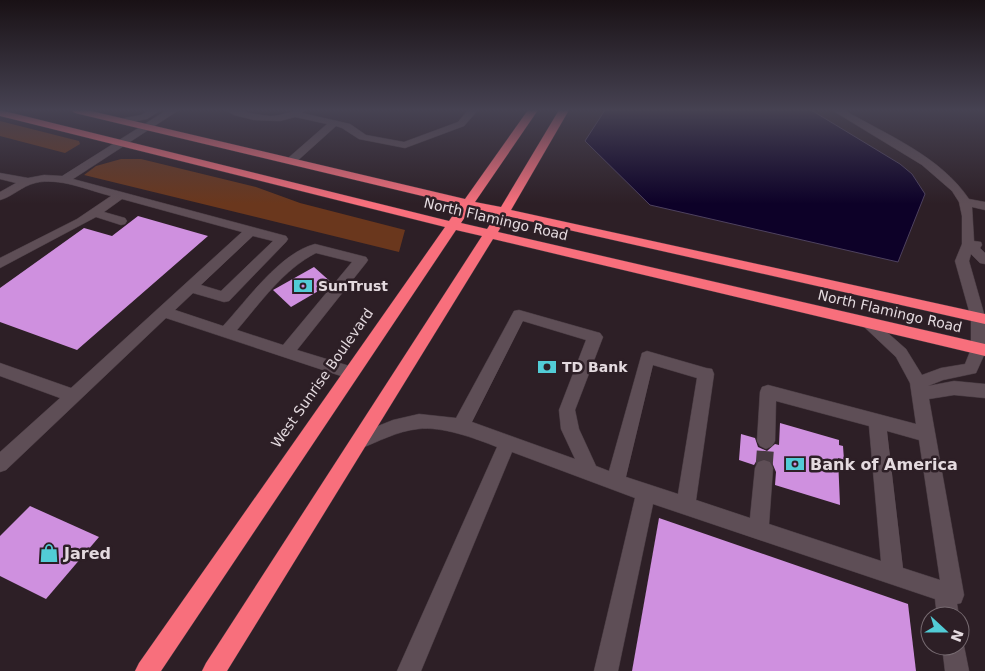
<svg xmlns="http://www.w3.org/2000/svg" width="985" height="671" viewBox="0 0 985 671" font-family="'DejaVu Sans',sans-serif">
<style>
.green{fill:#6a371d}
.water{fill:#0d0128;stroke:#4e425f}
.building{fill:#cf90df}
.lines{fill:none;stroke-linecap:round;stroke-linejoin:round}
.minor-tunnel{stroke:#483b42;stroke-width:17;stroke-dasharray:17 8;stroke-linecap:butt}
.minor-casing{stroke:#473a41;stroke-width:1}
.highway-casing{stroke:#473a41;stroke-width:1}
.minor{fill:#5e4e56;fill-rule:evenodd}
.highway{fill:#f86f7c;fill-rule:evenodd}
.labels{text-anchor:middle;stroke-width:5;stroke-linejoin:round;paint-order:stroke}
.street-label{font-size:14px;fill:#e4dadf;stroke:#2d1f26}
.poi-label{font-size:14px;font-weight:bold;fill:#e4dadf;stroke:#2d1f26;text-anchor:start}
.near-poi-label{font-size:16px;font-weight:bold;fill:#e4dadf;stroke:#2d1f26;text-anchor:start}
</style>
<rect width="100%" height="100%" fill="#2d1f26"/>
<g class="green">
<path d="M0,121L79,141L80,144L65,153L0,136Z"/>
<path d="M121,159H141L256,187L300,203L405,230L399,252L84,175L96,166Z"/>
</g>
<path class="water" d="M605,110H811L900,164L912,174L925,194L898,262L650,205L585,141Z"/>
<g class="building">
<path d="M138,216L208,236L77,350L0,322V288L84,228L112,236Z"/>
<path d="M314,267L332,283L291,307L273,290Z"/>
<path d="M780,423L839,440V445L843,446L844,460L838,458L840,505L775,485L776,472L771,460L763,458L757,460L754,465L739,460L741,434L755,438L758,447L767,451L775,444L779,445Z"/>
<path d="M30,506L99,537L46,599L0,576V536Z"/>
<path d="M659,518L908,604L916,671H632Z"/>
</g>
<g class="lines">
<path class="minor-tunnel" d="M764,468L766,441"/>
<g class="minor-casing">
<g id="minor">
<path d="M149,110H161L147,119L122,124L117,121L119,119L141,115Z"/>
<path d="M167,110H179L73,179L286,236L288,239L286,242L229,301L224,302L193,293L175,310L223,326C247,300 280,253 315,244L366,257L368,260L366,263L297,350L356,368L358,373L356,378L350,379L166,318L6,470L0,472V452L60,398L0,376V363L71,388L242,232L122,199L104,212L125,218L127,221L125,224L121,225L96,217L0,268V258L77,219L111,196C87,190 59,177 35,183C22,186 12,197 0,200V192L16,183L0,179V173L28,178L44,175L62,176ZM253,236L273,241L221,291L201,285ZM316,253L352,262L283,345L237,330C260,303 284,269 316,253Z"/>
<path d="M226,110C241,110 255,115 270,116C283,116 292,110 305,110L302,113L350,124L366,135L404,142L458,122L468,110H478L464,126L405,148L359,139L342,128L336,126L295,163H287L286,161L287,159L327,124L295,117L280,121L254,120L234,115Z"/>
<path d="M832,110H844C887,135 940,156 969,199L985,202V210L972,207L974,241L981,242L982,245L980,248L985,253V264L980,263L971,254L969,261L985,317V353L976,373L943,380L928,386L954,381L985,384V398L954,395L929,399L964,595L961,603L957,604L959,616H937L935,599L653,504L618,671H594L635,498L512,452L421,671H397L497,447C474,438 442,426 418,429C397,431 378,442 359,449L353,446L350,441L353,436L393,420L419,414L456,418L514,311L519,310L600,333L603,337L575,410L579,429L596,466L609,471L642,353L647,351L706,368L712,369L714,374L696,500L750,518L755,468L758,462L764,460L770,462L773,468L769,524L881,561L869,426L776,401L775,441L772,446L766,449L760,446L757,441L760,392L762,387L768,385L916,424L910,383L896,357L860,323L862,319L867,318L872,319L906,349L922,375L941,368L965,364L971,349V318L955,261L962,244V216L959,202L952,191L922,165ZM523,321L586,340L559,410L561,429L575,459L472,422ZM653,365L697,378L678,494L626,477ZM887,431L919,440L940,580L903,568Z"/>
<path d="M960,638L964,646L969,671H945L942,646H960Z"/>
</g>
</g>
<g class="highway-casing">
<path id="highway" d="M0,110L449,221L460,205L75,113L70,110H87L465,199L528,110H538L475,202L501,207L559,110H569L511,210L985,314V324L507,216L498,232L985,344V356L493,239L227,671H202L206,663L482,236L456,230L161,671H135L139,663L445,227L0,116ZM471,208L497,214L487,229L461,223Z"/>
</g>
<use href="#minor" class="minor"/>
<use href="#highway" class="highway"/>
</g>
<linearGradient id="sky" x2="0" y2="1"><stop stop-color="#191115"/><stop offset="0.54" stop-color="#464252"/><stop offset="1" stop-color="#464252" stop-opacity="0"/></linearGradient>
<rect width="985" height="204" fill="url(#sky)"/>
<defs>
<g id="bank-bare" transform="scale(1.5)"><path d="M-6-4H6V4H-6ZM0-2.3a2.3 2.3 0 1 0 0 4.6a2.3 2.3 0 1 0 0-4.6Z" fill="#52ccd6" stroke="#2d1f26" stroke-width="2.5" paint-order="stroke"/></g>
<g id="shop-bare" transform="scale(1.5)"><path d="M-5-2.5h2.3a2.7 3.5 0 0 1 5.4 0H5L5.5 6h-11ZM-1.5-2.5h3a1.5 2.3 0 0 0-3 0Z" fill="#52ccd6" stroke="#2d1f26" stroke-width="2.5" paint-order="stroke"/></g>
</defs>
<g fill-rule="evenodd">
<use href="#bank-bare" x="303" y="286"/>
<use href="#bank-bare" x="547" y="367"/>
<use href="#bank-bare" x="795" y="464"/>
<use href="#shop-bare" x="49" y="553"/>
</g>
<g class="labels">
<g class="street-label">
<text transform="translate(496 219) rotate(13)" y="5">North Flamingo Road</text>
<text transform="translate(890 311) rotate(13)" y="5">North Flamingo Road</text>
<text transform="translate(322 378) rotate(-55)" y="5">West Sunrise Boulevard</text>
</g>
<g class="poi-label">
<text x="318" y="291">SunTrust</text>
<text x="562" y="372">TD Bank</text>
</g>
<g class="near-poi-label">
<text x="810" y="470">Bank of America</text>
<text x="64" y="559">Jared</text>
</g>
</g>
<g transform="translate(945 631) rotate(111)"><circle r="24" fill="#2d1f26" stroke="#766a70"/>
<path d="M0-4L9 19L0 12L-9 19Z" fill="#52ccd6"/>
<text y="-8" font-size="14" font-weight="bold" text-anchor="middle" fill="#e4dadf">N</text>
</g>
</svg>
